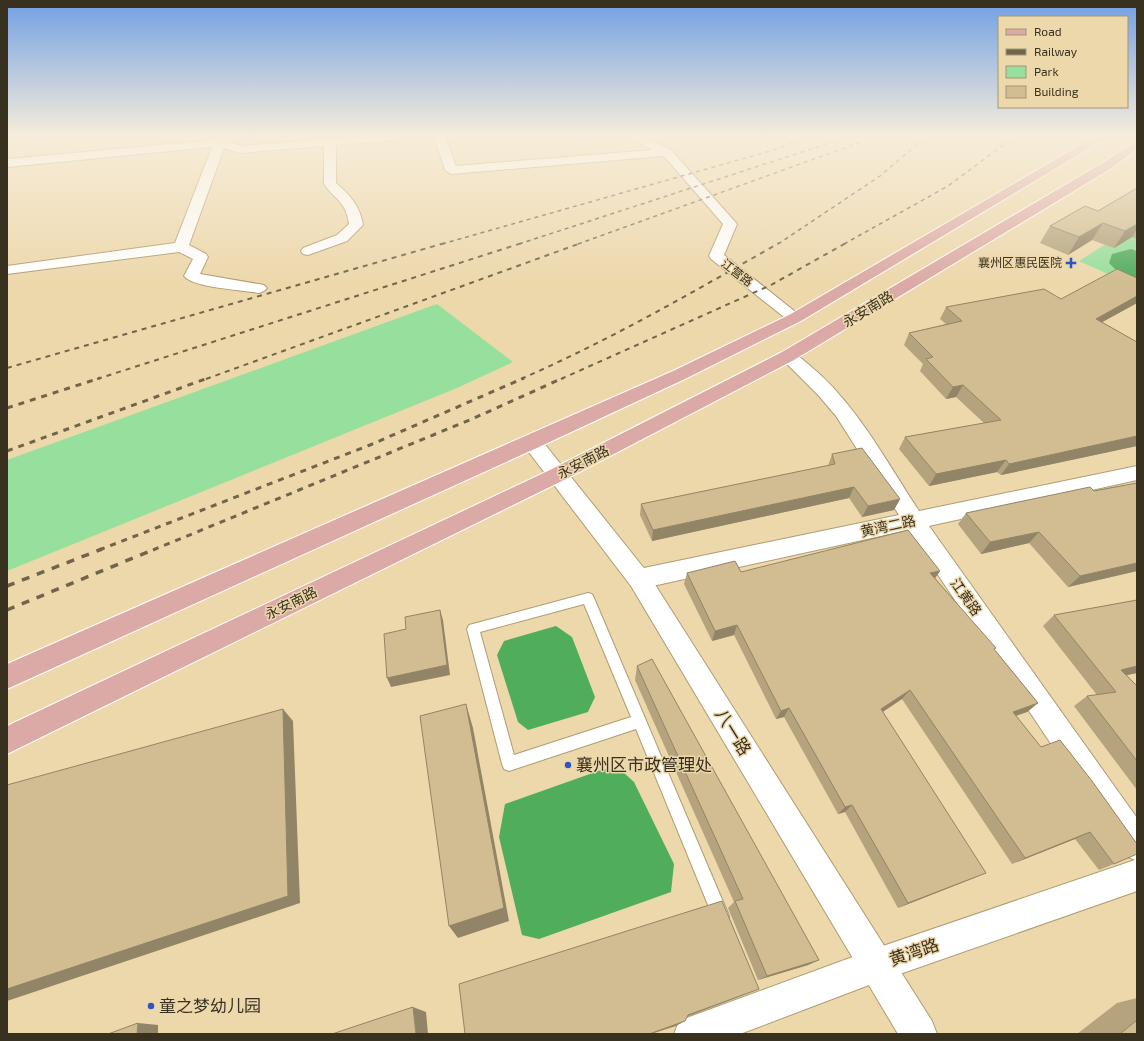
<svg xmlns="http://www.w3.org/2000/svg" width="1144" height="1041" viewBox="0 0 1144 1041" font-family="'Exo 2','Noto Sans SC',sans-serif">
<style>
.green{fill:#97df9c}
.forest{fill:#50ad5c}
.lines{fill:none;stroke-linecap:round;stroke-linejoin:round}
.lane-casing{stroke:#af9c71;stroke-width:2}
.street-casing{stroke:#af9c71;stroke-width:2}
.secondary-casing{stroke:#af9c71;stroke-width:2}
.primary-casing{stroke:#fff;stroke-width:2}
.lane{fill:#fff;fill-rule:evenodd}
.street{fill:#fff;fill-rule:evenodd}
.secondary{fill:#fff;fill-rule:evenodd}
.primary{fill:#dcaaa6;fill-rule:evenodd}
.rail-far3{stroke:#70644b;stroke-width:1.5;stroke-dasharray:4 4;stroke-linecap:butt}
.rail-far2{stroke:#70644b;stroke-width:2;stroke-dasharray:5 5;stroke-linecap:butt}
.rail-far1{stroke:#70644b;stroke-width:3;stroke-dasharray:6 6;stroke-linecap:butt}
.rail{stroke:#70644b;stroke-width:3.5;stroke-dasharray:8 8;stroke-linecap:butt}
.wall{fill:#b4a37d}
.shaded-wall{fill:#928466}
.building{fill:#d1bd91;stroke:#928466}
.poi-dot{fill:#3053c3;stroke:#edd8ac;stroke-width:1.5}
.labels{text-anchor:middle;stroke-width:3;stroke-linejoin:round;paint-order:stroke}
.far-poi-label{font-size:12px;fill:#393120;stroke:#edd8ac;text-anchor:end}
.far-street-label{font-size:12px;fill:#393120;stroke:#edd8ac}
.street-label{font-size:14px;fill:#393120;stroke:#edd8ac}
.near-street-label{font-size:17px;fill:#393120;stroke:#edd8ac}
.near-poi-label{font-size:17px;fill:#393120;stroke:#edd8ac;text-anchor:start}
</style>
<rect width="100%" height="100%" fill="#edd8ac"/>
<g class="green">
<path d="M1137,224V287L1079,261Z"/>
<path d="M437,304L513,362L457,388L7,571V460Z"/>
</g>
<g class="forest">
<path d="M1131,249L1137,251V282L1118,272L1109,263L1112,254Z"/>
<path d="M556,626L572,637L595,697L588,712L528,730L518,722L497,655L504,641Z"/>
<path d="M604,769L623,772L634,782L674,864L671,892L539,939L522,935L499,837L505,804Z"/>
</g>
<g class="lines">
<g class="lane-casing">
<path id="lane" d="M588,593L592,594L594,598L729,916L727,922L721,924L715,922L636,729L509,771L504,769L502,764L467,629L469,625ZM584,604L631,717L514,755L480,632Z"/>
</g>
<g class="street-casing">
<g id="street">
<path d="M216,137H227L226,141L241,146L351,137H402L397,140L336,145V183C350,195 360,206 363,225L347,241L308,255L303,254L301,251L303,248L337,235L349,224C346,201 335,200 324,184V146L240,153L224,148L189,245L206,254L208,257L200,274L264,285L267,288L264,291L259,293C244,290 193,288 184,276L193,259L179,252L7,274V266L175,243L212,147L7,167V159L215,140Z"/>
<path d="M434,137H445L456,166L652,150L629,137H644L671,150L737,224L724,255L803,318L801,321L795,323L789,321L711,259L709,256L723,224L664,156L451,174L445,170Z"/>
<path d="M788,351C796,353 802,359 808,364C856,403 886,461 919,511L1137,466V480L929,526L1137,818V891L877,982L740,1034H674L679,1021L692,1016L877,948L1135,860L1126,856L908,530L639,589L631,586L627,579L631,572L639,569L899,515L836,416L819,396L779,356L782,352Z"/>
</g>
</g>
<g class="secondary-casing">
<path id="secondary" d="M532,435L539,437L647,572L932,1021L937,1034H898L631,586L525,447L522,442L525,437Z"/>
</g>
<g class="primary-casing">
<g id="primary">
<path d="M1094,137H1108L801,321L685,379L539,447L7,689V664L673,371L789,315Z"/>
<path d="M1137,141V149L1112,168L794,360L566,479L7,754V726L552,469L782,352L1104,162Z"/>
</g>
</g>
<use href="#lane" class="lane"/>
<use href="#street" class="street"/>
<use href="#secondary" class="secondary"/>
<use href="#primary" class="primary"/>
<g class="rail-far3">
<path d="M442,244L777,149L808,137"/>
<path d="M519,244L848,137"/>
<path d="M578,244L875,137"/>
<path d="M778,244L880,176L926,137"/>
<path d="M844,244L948,186L1014,137"/>
</g>
<g class="rail-far2">
<path d="M7,368L445,243"/>
<path d="M97,379L522,243"/>
<path d="M206,379L581,243"/>
<path d="M521,379C610,340 695,291 779,243"/>
<path d="M561,379L771,285L846,243"/>
</g>
<g class="rail-far1">
<path d="M7,408L100,378"/>
<path d="M7,451L208,378"/>
<path d="M99,550L370,445L524,378"/>
<path d="M153,550L472,419L563,378"/>
</g>
<g class="rail">
<path d="M7,586L102,549"/>
<path d="M7,610L155,549"/>
</g>
</g>
<g class="wall">
<path d="M1137,188V239L1132,237L1114,248L1092,240L1068,255L1040,243L1050,226L1098,211Z"/>
<path d="M1137,278V303L1102,322L1137,342V446L1001,475L997,472L929,486L899,449L905,437L984,423L956,397L946,399L920,371L923,364L904,345L909,333L946,324L940,319L946,307L1061,299Z"/>
<path d="M832,454L900,499L894,510L862,517L849,498L652,541L640,515L641,504L828,466Z"/>
<path d="M1137,483V571L1068,587L1029,543L981,554L958,524L966,513Z"/>
<path d="M940,571L935,578L994,649L1038,703L1027,712L1016,716L1114,864L1099,870L1075,839L1012,864L902,699L883,712L974,878L898,908L845,812L838,814L784,717L776,719L734,635L712,641L684,584L687,573Z"/>
<path d="M1137,600V673L1127,675L1137,686V790L1074,706L1087,696L1097,695L1043,626L1054,615Z"/>
<path d="M637,666L819,960L808,965L758,980L728,908L734,902L635,680Z"/>
<path d="M1137,998V1034H1077L1117,1003Z"/>
</g>
<g class="shaded-wall">
<path d="M1103,223L1092,240L1068,255L1079,237Z"/>
<path d="M1137,224V229L1132,237L1114,248L1125,231Z"/>
<path d="M1137,296V303L1088,330L1096,319Z"/>
<path d="M963,385L956,397L946,399L953,387Z"/>
<path d="M1137,436V446L1001,475L1009,464Z"/>
<path d="M1006,460L997,472L929,486L936,474Z"/>
<path d="M854,487L849,498L652,541L653,530Z"/>
<path d="M900,499L894,510L862,517L868,506Z"/>
<path d="M1039,532L1029,543L981,554L990,542Z"/>
<path d="M1137,563V571L1068,587L1080,576Z"/>
<path d="M940,571L933,581L930,573Z"/>
<path d="M440,610L443,620L450,675L391,687L387,678Z"/>
<path d="M737,625L734,635L712,641L715,631Z"/>
<path d="M1137,666V673L1107,679L1121,670Z"/>
<path d="M910,690L902,699L873,718L881,709Z"/>
<path d="M1038,703L1027,712L1002,720L1013,712Z"/>
<path d="M466,704L473,728L509,921L458,938L449,926Z"/>
<path d="M789,708L784,717L776,719L781,711Z"/>
<path d="M283,709L293,721L300,903L7,1001V989Z"/>
<path d="M852,805L845,812L838,814L845,807Z"/>
<path d="M1090,832L1075,839L1012,864L1025,858Z"/>
<path d="M986,873L974,878L898,908L908,903Z"/>
<path d="M819,960L808,965L758,980L767,976Z"/>
<path d="M759,989L744,995L678,1020L688,1015Z"/>
<path d="M413,1007L426,1012L428,1034H416Z"/>
<path d="M685,1021L676,1026L651,1034H649Z"/>
<path d="M138,1023L158,1025V1034H137Z"/>
</g>
<g class="building">
<path d="M1137,188V224L1125,231L1103,223L1079,237L1050,226L1085,206L1098,211Z"/>
<path d="M1117,269L1137,278V296L1096,319L1137,342V436L1009,464L1006,460L936,474L905,437L1001,420L963,385L953,387L926,359L933,357L909,333L962,321L946,307L1044,289L1061,299Z"/>
<path d="M862,448L900,499L868,506L854,487L653,530L641,504L835,464L832,454Z"/>
<path d="M1137,483V563L1080,576L1039,532L990,542L966,513L1090,487L1094,491Z"/>
<path d="M908,530L940,571L930,573L996,648L994,649L1038,703L1013,712L1041,747L1060,740L1092,781L1137,844V854L1114,864L1090,832L1025,858L910,690L881,709L986,873L908,903L852,805L845,807L789,708L781,711L737,625L715,631L687,573L735,561L741,572Z"/>
<path d="M1137,600V666L1121,670L1137,686V761L1087,696L1116,692L1054,615Z"/>
<path d="M440,610L447,665L387,678L384,634L406,629L405,617Z"/>
<path d="M652,659L819,960L767,976L735,901L743,899L637,666Z"/>
<path d="M466,704L504,908L449,926L420,716Z"/>
<path d="M283,709L288,896L7,989V785Z"/>
<path d="M722,901L759,989L688,1015L685,1021L649,1034H465L459,984Z"/>
<path d="M413,1007L416,1034H332Z"/>
<path d="M1137,1020V1034H1120Z"/>
<path d="M138,1023L137,1034H108Z"/>
</g>
<linearGradient id="sky" x2="0" y2="1"><stop stop-color="#71a0e4"/><stop offset="0.48" stop-color="#f7edda"/><stop offset="1" stop-color="#f7edda" stop-opacity="0"/></linearGradient>
<rect width="1144" height="283" fill="url(#sky)"/>
<g class="poi-dot">
<path d="M1069 257h4v4h4v4h-4v4h-4v-4h-4v-4h4z"/>
<circle cx="568" cy="765" r="4"/>
<circle cx="151" cy="1006" r="4"/>
</g>
<g class="labels">
<g class="far-poi-label">
<text x="1062" y="267">襄州区惠民医院</text>
</g>
<g class="far-street-label">
<text transform="translate(737 273) rotate(38)" y="4">江营路</text>
</g>
<g class="street-label">
<text transform="translate(868 309) rotate(-31)" y="5">永安南路</text>
<text transform="translate(583 462) rotate(-27)" y="5">永安南路</text>
<text transform="translate(888 526) rotate(-12)" y="5">黄湾二路</text>
<text transform="translate(966 597) rotate(55)" y="5">江黄路</text>
<text transform="translate(291 603) rotate(-26)" y="5">永安南路</text>
</g>
<g class="near-street-label">
<text transform="translate(733 732) rotate(58)" y="6">八一路</text>
<text transform="translate(914 952) rotate(-19)" y="6">黄湾路</text>
</g>
<g class="near-poi-label">
<text x="576" y="771">襄州区市政管理处</text>
<text x="159" y="1012">童之梦幼儿园</text>
</g>
</g>
<rect width="1144" height="1041" fill="none" stroke="#393120" stroke-width="16"/>
<rect x="998" y="16" width="130" height="92" fill="#edd8ac" stroke="#a59574"/>
<rect x="1006" y="29" width="20" height="6" fill="#dcaaa6" stroke="#a59574"/>
<text x="1034" y="36" font-size="12" fill="#393120">Road</text>
<rect x="1006" y="49" width="20" height="6" fill="#70644b" stroke="#a59574"/>
<text x="1034" y="56" font-size="12" fill="#393120">Railway</text>
<rect x="1006" y="66" width="20" height="12" fill="#97df9c" stroke="#a59574"/>
<text x="1034" y="76" font-size="12" fill="#393120">Park</text>
<rect x="1006" y="86" width="20" height="12" fill="#d1bd91" stroke="#a59574"/>
<text x="1034" y="96" font-size="12" fill="#393120">Building</text>
</svg>
